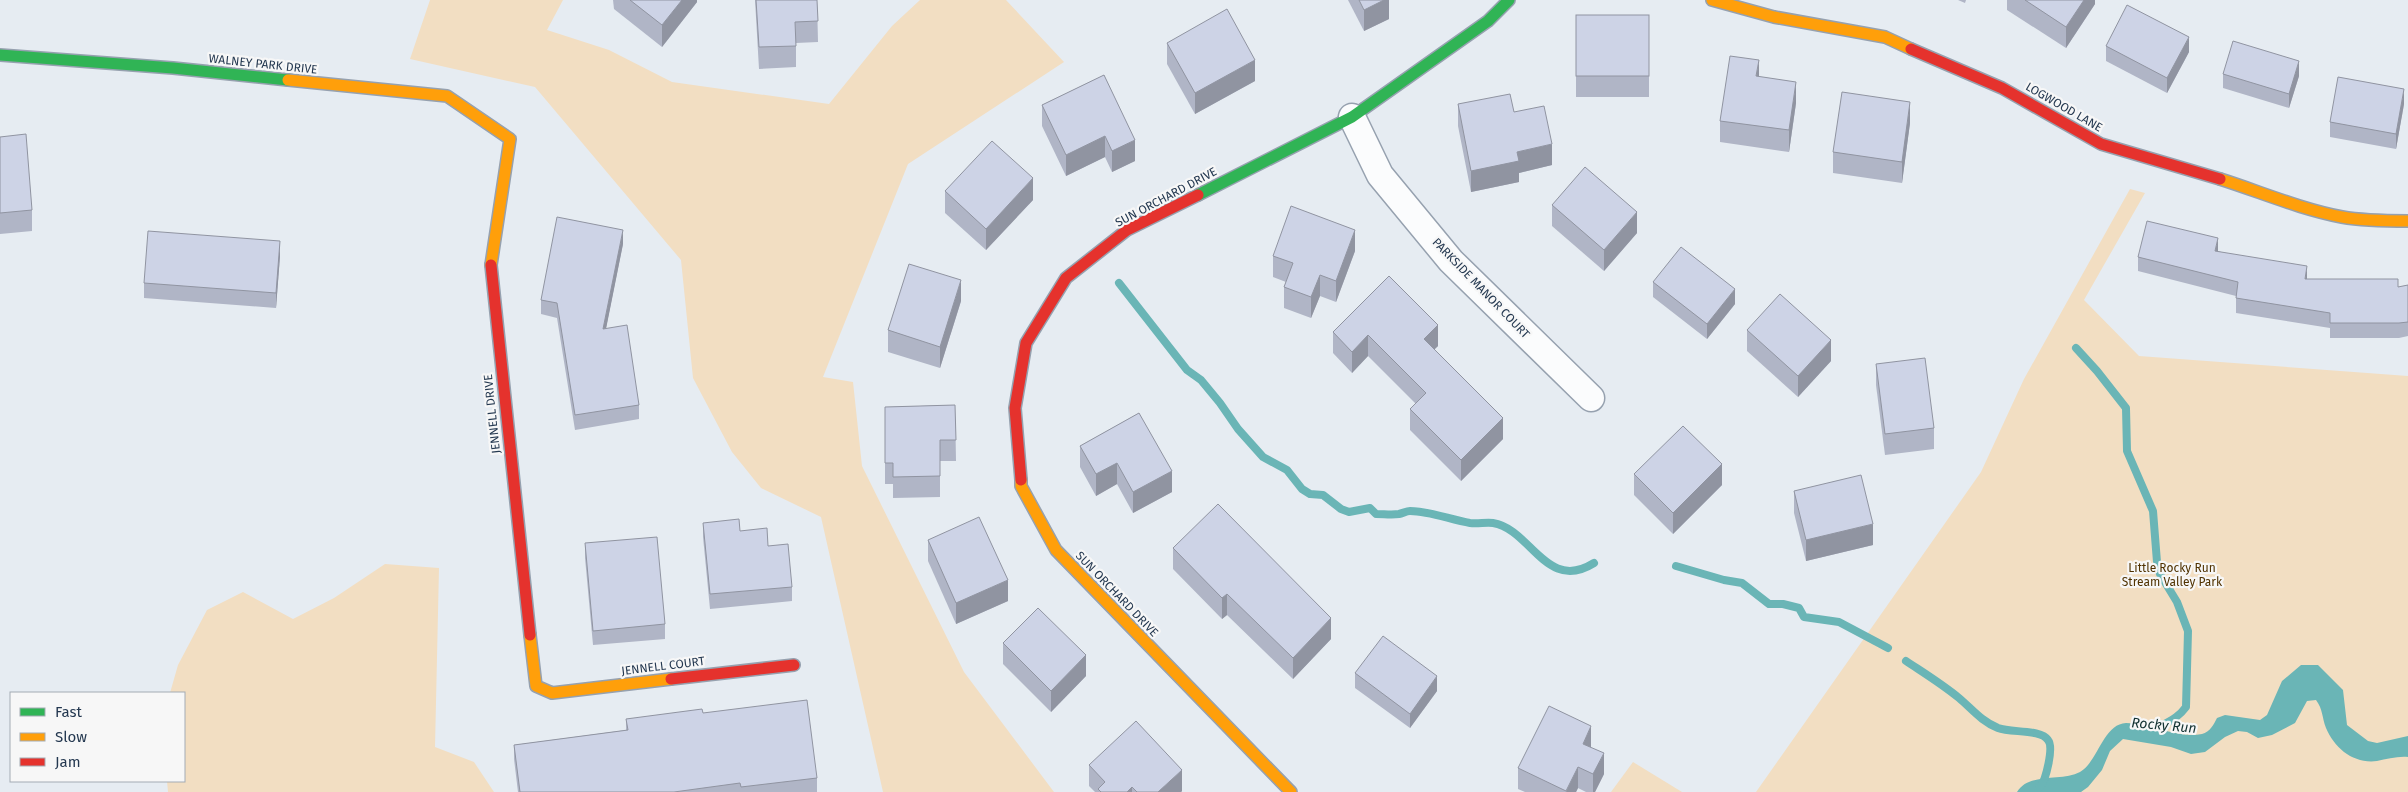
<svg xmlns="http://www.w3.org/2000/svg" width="2408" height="792" viewBox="0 0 2408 792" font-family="'Fira Sans',sans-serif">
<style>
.green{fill:#f2dec2}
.water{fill:#6ab5b6}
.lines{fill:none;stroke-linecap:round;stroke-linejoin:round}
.stream{stroke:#6ab5b6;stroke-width:8}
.street-casing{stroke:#96a1af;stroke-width:29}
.fast-casing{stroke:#96a1af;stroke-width:14}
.slow-casing{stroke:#96a1af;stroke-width:14}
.jam-casing{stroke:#96a1af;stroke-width:14}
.street{stroke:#fbfcfd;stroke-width:26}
.fast{stroke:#30b455;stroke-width:11}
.slow{stroke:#ff9f0a;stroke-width:11}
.jam{stroke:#e5322d;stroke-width:11}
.wall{fill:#b0b5c6}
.shaded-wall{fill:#9094a1}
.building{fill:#cdd3e6;stroke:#9094a1}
.labels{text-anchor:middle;stroke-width:4.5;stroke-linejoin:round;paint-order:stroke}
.street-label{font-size:12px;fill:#243850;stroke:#f7f7f7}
.park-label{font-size:12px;fill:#503200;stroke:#f7f7f7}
.water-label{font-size:14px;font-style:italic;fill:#123131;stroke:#f7f7f7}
</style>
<rect width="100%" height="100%" fill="#e6ecf2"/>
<g class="green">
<path d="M430,0H563L547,30L609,50L672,82L829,104L892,26L920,0H1006L1064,62L908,164L823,377L853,382L862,466L964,672L1054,792H883L821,517L761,488L732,452L693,378L681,260L535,87L410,59Z"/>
<path d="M2130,189L2145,193L2084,300L2139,356L2408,376V792H1756L1981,472L2024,379Z"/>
<path d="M385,564L439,568L435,747L474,762L494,792H168L167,781H184V693H170L178,665L207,610L243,592L293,619L334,598Z"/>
<path d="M1633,762L1682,792H1611Z"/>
</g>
<path class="water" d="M2301,665H2318L2343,690L2347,725L2368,741L2377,743L2408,736V757C2398,756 2387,759 2377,761C2354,764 2335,749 2326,728C2322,718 2323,709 2316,700L2307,701L2295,723L2272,735L2258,738L2247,732L2238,731L2225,737L2205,752L2191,754L2171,747L2123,739L2110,751L2102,770L2088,787L2081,792H2017C2029,772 2061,782 2080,772C2098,762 2103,724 2126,723C2152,723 2177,739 2202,734C2210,732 2214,724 2217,718L2225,715L2260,720L2267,715L2282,681Z"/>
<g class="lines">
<g class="stream">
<path d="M1119,283L1187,370L1201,380L1220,403L1238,429L1263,457L1287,470L1302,489L1310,494L1323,495L1341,509L1349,512L1370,508L1376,514C1384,514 1392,515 1399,514C1403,513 1407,511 1410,511C1430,511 1451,520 1470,523C1478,524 1486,522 1493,523C1531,529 1546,593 1594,563"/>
<path d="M2076,348L2097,371L2126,408L2127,451L2153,511L2157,562L2160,574L2177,602L2188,631L2186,707C2175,722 2163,722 2150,734"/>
<path d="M1676,566L1724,580L1742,583L1769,604H1783L1799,608L1804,617L1839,622L1888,648"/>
<path d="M1906,661C1924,673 1942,684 1959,698C1972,709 1981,721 1998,728C2011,733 2041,729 2048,740C2054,747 2046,780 2040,787"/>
</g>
<g class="street-casing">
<path id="street" d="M1352,117L1380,175L1451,261L1591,398"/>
</g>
<g class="fast-casing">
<g id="fast">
<path d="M0,55L173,68L288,80"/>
<path d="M1198,195L1352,117L1488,21L1509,0"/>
</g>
</g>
<g class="slow-casing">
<g id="slow">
<path d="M1712,0L1774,17L1885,37L1911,49"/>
<path d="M288,80L447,96L510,139L491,265"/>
<path d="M2220,179C2261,192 2300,209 2342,217C2364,221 2386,221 2408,221"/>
<path d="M1021,480V486L1056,550L1291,792"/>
<path d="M530,635L536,686L552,693L671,679"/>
</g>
</g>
<g class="jam-casing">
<g id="jam">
<path d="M1911,49L2002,88L2101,144L2220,179"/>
<path d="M491,265L530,635"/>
<path d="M1021,480L1015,408L1026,343L1066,278L1127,230L1198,195"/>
<path d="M671,679L794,665"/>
</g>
</g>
<use href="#street" class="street"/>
<use href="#fast" class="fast"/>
<use href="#slow" class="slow"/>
<use href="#jam" class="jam"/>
</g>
<g class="wall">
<path d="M613,0H697V2L662,47L614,9Z"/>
<path d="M755,0H817L818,42L796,43V67L759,69Z"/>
<path d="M1348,0H1389V19L1364,31Z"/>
<path d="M1958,0H1966L1965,3Z"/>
<path d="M2007,0H2095V4L2066,48L2007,10Z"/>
<rect x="1576" y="15" width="73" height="82"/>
<path d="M1167,43L1255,81L1195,114L1167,64Z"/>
<path d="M2106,46L2189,52L2167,93L2106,61Z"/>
<path d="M2223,74L2299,76L2289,108L2223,88Z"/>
<path d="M1104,75L1135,161L1112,172L1105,157L1066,176L1042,126V105Z"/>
<path d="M1759,77L1796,103L1789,152L1720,142V121Z"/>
<path d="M1458,104L1514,112L1552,165L1519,173V182L1471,192L1458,126Z"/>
<path d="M2404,104L2396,149L2330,137V122Z"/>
<path d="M1910,123L1902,183L1833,173V152Z"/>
<path d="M0,137L32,210V231L0,234Z"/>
<path d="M945,191L1033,200L986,250L945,213Z"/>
<path d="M1552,205L1637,233L1604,271L1552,226Z"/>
<path d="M623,244L606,328L639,405V419L575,430L557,318L541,314V300Z"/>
<path d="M1355,251L1336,302L1320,296L1311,318L1284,308V287L1286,282L1273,277V256Z"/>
<path d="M2218,251L2307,279L2398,287L2408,285V336L2399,338H2330V328L2236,313V296L2138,271V257Z"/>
<path d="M280,256L276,308L144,298V283Z"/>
<path d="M1389,276L1438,346L1434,349L1503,439L1461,481L1410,430V409L1416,404L1368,356L1352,373L1333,353V332Z"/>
<path d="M1653,282L1735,304L1707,339L1653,297Z"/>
<path d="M961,301L940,368L888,352V330Z"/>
<path d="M1747,330L1831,361L1798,397L1747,351Z"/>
<path d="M1876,364L1934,428V449L1885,455L1876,385Z"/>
<path d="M955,405L956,461H940V497L893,498V484H885V407Z"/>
<path d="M1139,413L1172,492L1133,513L1117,484L1096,496L1080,467V446Z"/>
<path d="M1634,474L1722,485L1673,534L1634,495Z"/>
<path d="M1794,491L1873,545L1806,561L1794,513Z"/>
<path d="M703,523L740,531L768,546L792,587V601L710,609L703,537Z"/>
<path d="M928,540L1008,601L956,624L928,561Z"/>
<path d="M585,543L665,624V639L593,645L585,558Z"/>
<path d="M1173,548L1331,639L1293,679L1227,615L1222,619L1173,569Z"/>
<path d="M1003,643L1086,676L1051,712L1003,664Z"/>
<path d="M1355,673L1437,691L1410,728L1355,688Z"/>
<path d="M703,713L817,778V792H518L514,759V745L626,730V719Z"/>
<path d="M1591,748L1604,774L1595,792H1586L1578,788L1576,792H1525L1518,789V768Z"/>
<path d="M1089,765L1182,791L1181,792H1095L1089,786Z"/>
</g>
<g class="shaded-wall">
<path d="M682,0H697V2L662,47V25Z"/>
<path d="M1384,0H1389V19L1364,31V10Z"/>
<path d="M2084,0H2095V4L2066,48V27Z"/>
<path d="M2189,37V52L2167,93V78Z"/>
<path d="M1255,60V81L1195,114V93Z"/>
<path d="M1759,60V81L1756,76Z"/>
<path d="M2299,61V76L2289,108V94Z"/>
<path d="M1796,82V103L1789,152V130Z"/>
<path d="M2404,89V104L2396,149V134Z"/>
<path d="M1910,102V123L1902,183V162Z"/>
<path d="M1105,136V157L1066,176V155Z"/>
<path d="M1135,140V161L1112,172V151Z"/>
<path d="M1552,144V165L1519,173V182L1471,192V171L1517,152Z"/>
<path d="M1033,178V200L986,250V229Z"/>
<path d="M1637,212V233L1604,271V250Z"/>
<path d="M623,230V244L603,344V329Z"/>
<path d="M1355,230V251L1336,302V281Z"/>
<path d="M2218,238V253L2215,251Z"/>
<path d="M280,241V256L276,308V293Z"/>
<path d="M2307,266V281L2305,279Z"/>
<path d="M1320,275V296L1311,318V297Z"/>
<path d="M961,280V301L940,368V347Z"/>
<path d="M1735,289V304L1707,339V324Z"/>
<path d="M1438,325V346L1424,360V339Z"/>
<path d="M1368,335V356L1352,373V352Z"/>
<path d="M1831,340V361L1798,397V376Z"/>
<path d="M1503,418V439L1461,481V460Z"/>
<path d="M1117,463V484L1096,496V474Z"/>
<path d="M1722,464V485L1673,534V513Z"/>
<path d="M1172,471V492L1133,513V492Z"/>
<path d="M1873,524V545L1806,561V540Z"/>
<path d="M1008,580V601L956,624V603Z"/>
<path d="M1227,594V615L1222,619V598Z"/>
<path d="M1331,618V639L1293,679V658Z"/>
<path d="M1086,655V676L1051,712V691Z"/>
<path d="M1437,676V691L1410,728V714Z"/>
<path d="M1591,726V748L1583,744Z"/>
<path d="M1604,753V774L1595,792H1593V774Z"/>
<path d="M1578,767V788L1576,792H1566Z"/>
<path d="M1182,770V791L1181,792H1158Z"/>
<path d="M1132,787V792H1127Z"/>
</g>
<g class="building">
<path d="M630,0H682L662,25Z"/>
<path d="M756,0H817L818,21L795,22L796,46L759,47Z"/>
<path d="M1359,0H1384L1364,10Z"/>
<path d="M2025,0H2084L2066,27Z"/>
<path d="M2127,5L2189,37L2167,78L2106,46Z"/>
<path d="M1227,9L1255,60L1195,93L1167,43Z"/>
<rect x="1576" y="15" width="73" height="61"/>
<path d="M2233,41L2299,61L2289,94L2223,74Z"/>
<path d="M1730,56L1759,60L1756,76L1796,82L1789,130L1720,121Z"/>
<path d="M1104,75L1135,140L1112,151L1105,136L1066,155L1042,105Z"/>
<path d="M2338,77L2404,89L2396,134L2330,122Z"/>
<path d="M1842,92L1910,102L1902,162L1833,152Z"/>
<path d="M1510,94L1514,112L1544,106L1552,144L1517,152L1519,161L1471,171L1458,104Z"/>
<path d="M26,134L32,210L0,213V137Z"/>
<path d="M992,141L1033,178L986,229L945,191Z"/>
<path d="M1585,167L1637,212L1604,250L1552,205Z"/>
<path d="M1291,206L1355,230L1336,281L1320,275L1311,297L1284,287L1293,263L1273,256Z"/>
<path d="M557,217L623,230L603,329L627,325L639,405L575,415L557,303L541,300Z"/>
<path d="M2147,221L2218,238L2215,251L2307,266L2305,279H2398V287L2408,285V322L2399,323H2330V313L2236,298L2238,282L2138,257Z"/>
<path d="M148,231L280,241L276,293L144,283Z"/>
<path d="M1681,247L1735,289L1707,324L1653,282Z"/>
<path d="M909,264L961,280L940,347L888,330Z"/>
<path d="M1389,276L1438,325L1424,339L1503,418L1461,460L1410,409L1426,393L1368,335L1352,352L1333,332Z"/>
<path d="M1780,294L1831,340L1798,376L1747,330Z"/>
<path d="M1925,358L1934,428L1885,434L1876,364Z"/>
<path d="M955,405L956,440H940V476L893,477V463H885V407Z"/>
<path d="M1139,413L1172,471L1133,492L1117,463L1096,474L1080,446Z"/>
<path d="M1683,426L1722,464L1673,513L1634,474Z"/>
<path d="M1861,475L1873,524L1806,540L1794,491Z"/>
<path d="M1218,504L1331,618L1293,658L1227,594L1222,598L1173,548Z"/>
<path d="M979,517L1008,580L956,603L928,540Z"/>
<path d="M739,519L740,531L767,528L768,546L788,544L792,587L710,594L703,523Z"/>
<path d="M657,537L665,624L593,631L585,543Z"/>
<path d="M1038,608L1086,655L1051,691L1003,643Z"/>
<path d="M1383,636L1437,676L1410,714L1355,673Z"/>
<path d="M807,700L817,778L741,787L740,783L674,792H520L514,745L628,730L626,719L702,709L703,713Z"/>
<path d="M1549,706L1591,726L1583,744L1604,753L1593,774L1578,767L1566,791L1518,768Z"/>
<path d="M1136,721L1182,770L1158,792H1137L1132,787L1127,792H1101L1098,789L1105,782L1089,765Z"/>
</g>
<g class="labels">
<g class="street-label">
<text transform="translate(263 64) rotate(6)" y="4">WALNEY PARK DRIVE</text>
<text transform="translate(2064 107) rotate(30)" y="4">LOGWOOD LANE</text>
<text transform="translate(1166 197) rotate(-28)" y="4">SUN ORCHARD DRIVE</text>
<text transform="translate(1481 288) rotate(46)" y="4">PARKSIDE MANOR COURT</text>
<text transform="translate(492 414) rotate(-96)" y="4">JENNELL DRIVE</text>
<text transform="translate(1117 594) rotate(46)" y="4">SUN ORCHARD DRIVE</text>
<text transform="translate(663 666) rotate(-7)" y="4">JENNELL COURT</text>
</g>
<g class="park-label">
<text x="2172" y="572">Little Rocky Run<tspan x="2172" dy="14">Stream Valley Park</tspan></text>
</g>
<g class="water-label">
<text transform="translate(2164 725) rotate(5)" y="5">Rocky Run</text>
</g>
</g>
<rect x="10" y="692" width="175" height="90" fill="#f7f7f7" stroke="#a3abb4"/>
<rect x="20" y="708" width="25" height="8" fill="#30b455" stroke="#a3abb4"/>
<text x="55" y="717" font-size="15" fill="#243850">Fast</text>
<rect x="20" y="733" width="25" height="8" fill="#ff9f0a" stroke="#a3abb4"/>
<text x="55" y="742" font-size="15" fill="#243850">Slow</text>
<rect x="20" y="758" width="25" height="8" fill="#e5322d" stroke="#a3abb4"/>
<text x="55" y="767" font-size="15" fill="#243850">Jam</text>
</svg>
